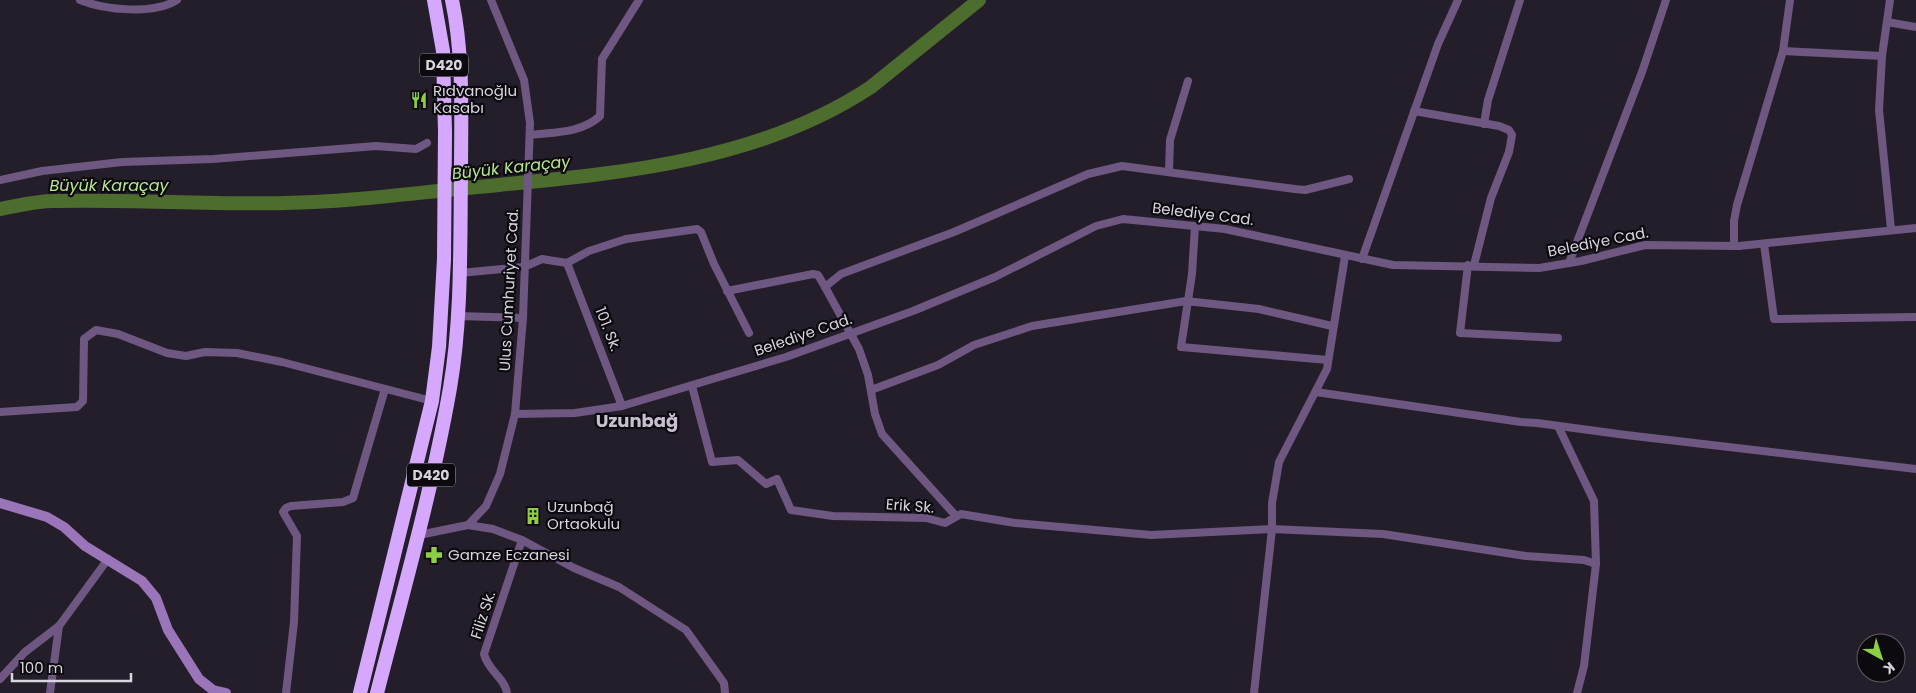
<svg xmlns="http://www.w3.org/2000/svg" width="1916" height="693" viewBox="0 0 1916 693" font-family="Poppins,sans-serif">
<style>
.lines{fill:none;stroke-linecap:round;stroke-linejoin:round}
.river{stroke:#4d6d2e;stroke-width:14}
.street{stroke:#6e5882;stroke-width:8}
.secondary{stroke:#9a75ba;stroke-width:10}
.highway{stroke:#d6a8fd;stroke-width:14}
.labels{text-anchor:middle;stroke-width:4.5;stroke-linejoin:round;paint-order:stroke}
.shield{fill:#0c090f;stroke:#9c98a0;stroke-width:1}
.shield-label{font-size:14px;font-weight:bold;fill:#d9d5de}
.poi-label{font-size:15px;fill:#d9d5de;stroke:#0c090f;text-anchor:start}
.street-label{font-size:15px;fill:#d9d5de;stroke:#0c090f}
.water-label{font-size:16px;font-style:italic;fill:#b7e78d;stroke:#0c090f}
.quarter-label{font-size:18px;font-weight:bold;fill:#c8bfd0;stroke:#0c090f}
</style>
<rect width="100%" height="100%" fill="#241e2a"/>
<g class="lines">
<path class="river" d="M0,209C17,206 36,201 53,201C130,199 208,205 285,203C350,202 413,193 477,187C611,174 755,164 871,87L979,0"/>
<g class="street">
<path d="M80,0C105,10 154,15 177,0"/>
<path d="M1890,0L1882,56L1879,110L1891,229"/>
<path d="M1887,22L1916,27"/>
<path d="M1783,51L1882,56"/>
<path d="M1414,111L1499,126L1509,130L1512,135L1509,152L1491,198L1474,265"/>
<path d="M1484,124L1488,100L1520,0"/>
<path d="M531,135C554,132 582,133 600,116L602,59L639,0"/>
<path d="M1169,172L1170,140L1188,81"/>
<path d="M0,180L42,171L122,162L213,159L376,146L416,149L427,143"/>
<path d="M1195,226L1192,274L1181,347L1328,360"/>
<path d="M1764,244L1774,319L1916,317"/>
<path d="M1734,246V221L1737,205L1783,51L1790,0"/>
<path d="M1362,259L1438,44L1458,0"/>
<path d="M567,263L622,406"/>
<path d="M1569,263L1642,72L1666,0"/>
<path d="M1468,265L1460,333L1558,338"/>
<path d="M460,273L524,267L542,259L567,263L589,251L626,239L697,229L701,232L714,264L749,333"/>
<path d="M727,291L813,274L818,275L825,287"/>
<path d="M457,316L523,318"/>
<path d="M692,386L712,462L738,460L766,484L777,479L791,510L833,516L926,518L945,523L961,514L1015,523L1151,535L1272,529L1383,534L1526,556L1584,560L1596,564"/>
<path d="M871,390L938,365L974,345L1032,326L1186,301L1259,309L1332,326"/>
<path d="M1316,392L1521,422L1537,423L1626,435L1916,469"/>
<path d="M0,412L77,407L83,401L84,339L96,330L118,334L167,353L186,356L205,352L237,353L282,362L432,401"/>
<path d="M515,414L575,413L622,406L786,357L913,311L995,277L1096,226L1123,219L1225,229L1393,265L1539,268L1581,261L1645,245L1739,246L1916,228"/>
<path d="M1558,426L1594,501L1596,564L1584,666L1577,693"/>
<path d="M956,516L882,434L875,414L868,375L859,349L825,287L841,274L954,232L1088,174L1122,166L1295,189L1305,190L1349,179"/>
<path d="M468,525L493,529L522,540L574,568L619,587L686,630L724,683L725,693"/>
<path d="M419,535L468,525L486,506L500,474L515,414L523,318L530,123L524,80L491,0"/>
<path d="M0,679L25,652L59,626L108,559"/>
<path d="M50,693L59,626"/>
<path d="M286,693L294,622L297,536L283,512L286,508L291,506L343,502L353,498L385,389"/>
<path d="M507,693C505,678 488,671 484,654L522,540"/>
<path d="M1254,693L1272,529V503L1279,462L1327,369L1345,256"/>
</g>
<path class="secondary" d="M0,503L47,517L64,527L85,546L142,581L156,598L168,630L199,679L213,690L226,693"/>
<g class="highway">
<path d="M360,693L432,401L439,347L444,259L445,132L443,51L434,0"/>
<path d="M377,693C403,592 432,491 450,388C462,318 460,244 461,173C461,116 464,56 452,0"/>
</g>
</g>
<defs>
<g id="restaurant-bare" transform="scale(1.35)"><path d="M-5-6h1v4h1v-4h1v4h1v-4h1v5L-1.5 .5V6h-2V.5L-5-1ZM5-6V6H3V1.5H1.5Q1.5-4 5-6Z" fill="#8dce44" stroke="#0c090f" stroke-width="2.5" paint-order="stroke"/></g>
<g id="building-bare" transform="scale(1.35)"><path d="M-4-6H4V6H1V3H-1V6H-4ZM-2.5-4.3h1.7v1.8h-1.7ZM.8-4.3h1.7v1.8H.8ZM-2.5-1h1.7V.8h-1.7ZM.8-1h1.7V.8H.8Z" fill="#8dce44" stroke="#0c090f" stroke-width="2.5" paint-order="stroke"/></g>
<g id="pharmacy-bare" transform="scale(1.35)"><path d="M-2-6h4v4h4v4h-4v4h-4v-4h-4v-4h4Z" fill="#8dce44" stroke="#0c090f" stroke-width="2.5" paint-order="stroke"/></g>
</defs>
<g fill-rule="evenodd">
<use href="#restaurant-bare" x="419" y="100"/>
<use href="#building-bare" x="533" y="516"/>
<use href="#pharmacy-bare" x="434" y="555"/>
</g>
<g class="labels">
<g class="shield">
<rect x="420" y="53.5" width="48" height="23" rx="4"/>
<rect x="407" y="463.5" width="48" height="23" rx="4"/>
</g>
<g class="shield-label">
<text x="444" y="70">D420</text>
<text x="431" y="480">D420</text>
</g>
<g class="poi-label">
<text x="433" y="96">Rıdvanoğlu<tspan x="433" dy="17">Kasabı</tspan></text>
<text x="547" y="512">Uzunbağ<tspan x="547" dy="17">Ortaokulu</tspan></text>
<text x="448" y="560">Gamze Eczanesi</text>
</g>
<g class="street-label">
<text transform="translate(1203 214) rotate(7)" y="5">Belediye Cad.</text>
<text transform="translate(1598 242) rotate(-11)" y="5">Belediye Cad.</text>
<text transform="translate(509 290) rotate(-87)" y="5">Ulus Cumhuriyet Cad.</text>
<text transform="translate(608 329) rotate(69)" y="5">101. Sk.</text>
<text transform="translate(803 335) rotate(-19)" y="5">Belediye Cad.</text>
<text transform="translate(910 506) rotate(4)" y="5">Erik Sk.</text>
<text transform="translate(483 615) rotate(-72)" y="5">Filiz Sk.</text>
</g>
<g class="water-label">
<text transform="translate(511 167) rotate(-6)" y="6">Büyük Karaçay</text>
<text x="109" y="191">Büyük Karaçay</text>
</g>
<g class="quarter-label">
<text x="637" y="427">Uzunbağ</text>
</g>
</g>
<g transform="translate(1881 658) rotate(141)"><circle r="24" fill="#0c090f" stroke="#5e5b62"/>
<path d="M0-4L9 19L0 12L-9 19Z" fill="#8dce44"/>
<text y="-8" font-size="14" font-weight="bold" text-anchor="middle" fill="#d9d5de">K</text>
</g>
<path d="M12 673v8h119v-8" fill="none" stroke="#d9d5de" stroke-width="2.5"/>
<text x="20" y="673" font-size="15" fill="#d9d5de" stroke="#0c090f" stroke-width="4" paint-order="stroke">100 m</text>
</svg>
